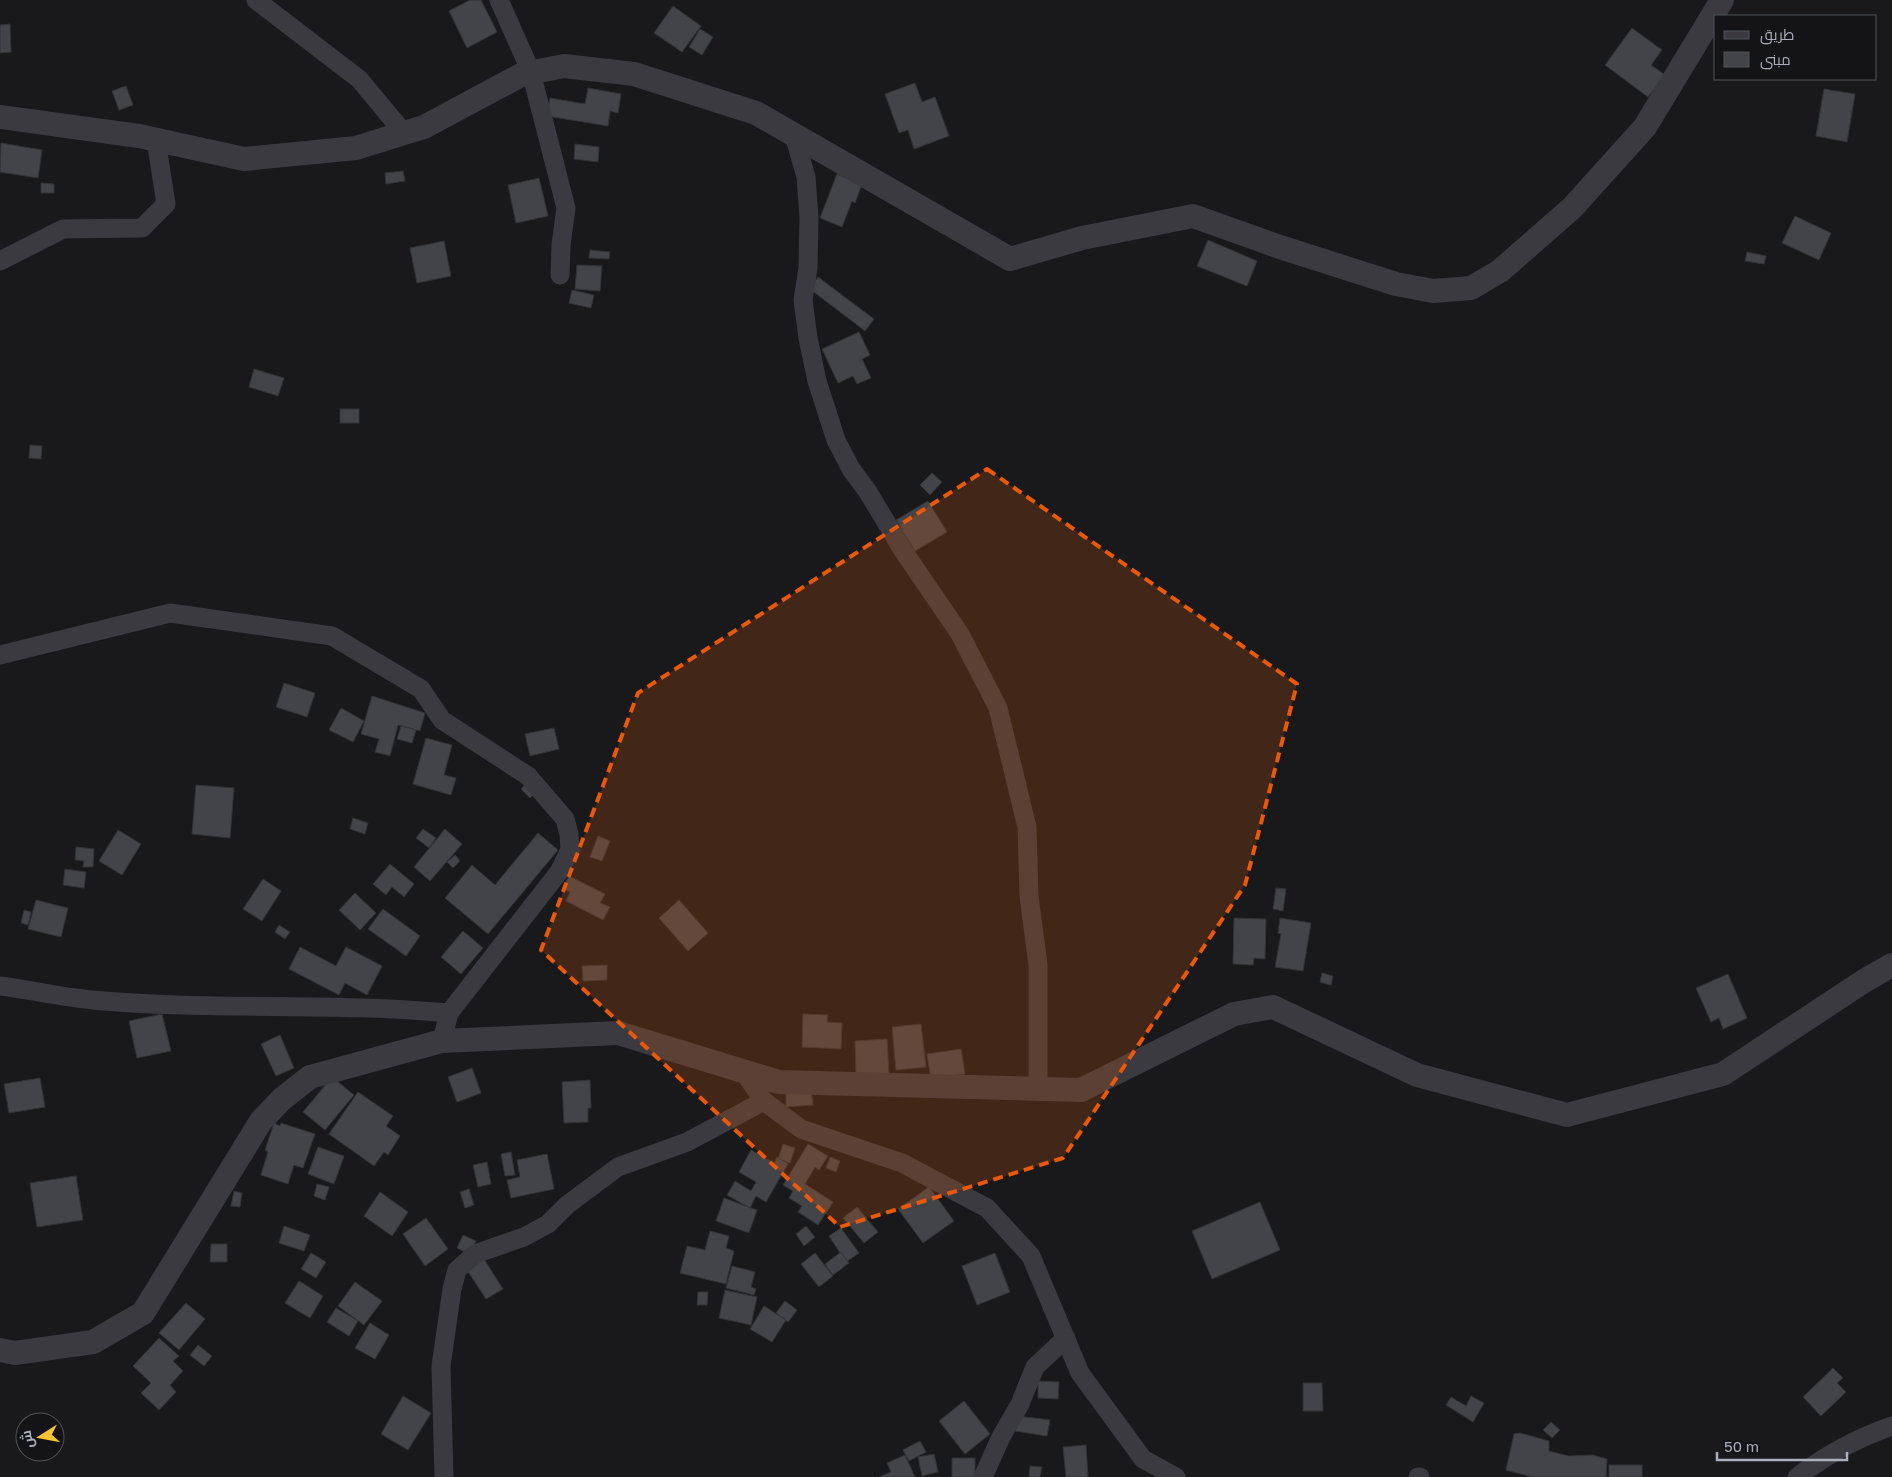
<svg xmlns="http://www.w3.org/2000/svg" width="1892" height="1477" viewBox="0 0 1892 1477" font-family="'Golos Text',Cairo,sans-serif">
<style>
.building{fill:#434448;stroke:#333337}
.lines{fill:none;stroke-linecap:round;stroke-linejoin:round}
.minor{stroke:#3a3a40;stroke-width:19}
.tertiary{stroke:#3a3a40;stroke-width:24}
.marked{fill:#e8590c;fill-opacity:0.2;stroke:#e8590c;stroke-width:4;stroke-dasharray:10 6;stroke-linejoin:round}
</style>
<rect width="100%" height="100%" fill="#19191b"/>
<g class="building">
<path d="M470,0H481L497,32L467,48L449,11Z"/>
<path d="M673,6L701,26L682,52L654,33Z"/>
<path d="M10,24L11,52L0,53V25Z"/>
<path d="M1632,28L1662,50L1651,65L1665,75L1648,97L1605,65Z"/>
<path d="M700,29L713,37L702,55L689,47Z"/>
<path d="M915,83L922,102L935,97L949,136L914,149L908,130L899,133L885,94Z"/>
<path d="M126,86L133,105L119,110L112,91Z"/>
<path d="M588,88L621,94L618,113L610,111L608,126L547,116L550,98L585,104Z"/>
<path d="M1824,89L1855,94L1847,142L1816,136Z"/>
<path d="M1,143L42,150L38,178L0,172Z"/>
<path d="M575,144L599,147L598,162L574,159Z"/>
<path d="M403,171L405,181L386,184L385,173Z"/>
<path d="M837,174L862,184L855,203L852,201L842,227L820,218Z"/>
<path d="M539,178L548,216L516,223L508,185Z"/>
<path d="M41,183L54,184V193H41Z"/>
<path d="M1795,216L1831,233L1819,260L1782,243Z"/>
<path d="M1208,240L1257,261L1247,286L1197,266Z"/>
<path d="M444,241L451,276L417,283L410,248Z"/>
<path d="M590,250L610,252L609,259L589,258Z"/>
<path d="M1747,252L1766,256L1764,264L1745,261Z"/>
<path d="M577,265L602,266L600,291L575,289Z"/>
<path d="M818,277L874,319L865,331L810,289Z"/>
<path d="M572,290L594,295L591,308L569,303Z"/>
<path d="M859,332L870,355L862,359L871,378L857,384L853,376L838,383L822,349Z"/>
<path d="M254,369L284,378L278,396L249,387Z"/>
<rect x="340" y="409" width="19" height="14"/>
<path d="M30,445L42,446L41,459L29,458Z"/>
<path d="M932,473L942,482L930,495L920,485Z"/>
<path d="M928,501L947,532L915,551L896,520Z"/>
<path d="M284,683L315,693L307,717L276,707Z"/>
<path d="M372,696L425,713L420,731L398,725L390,756L375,752L379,739L361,734Z"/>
<path d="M341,708L364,721L353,742L329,730Z"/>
<path d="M401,726L416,730L412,743L397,739Z"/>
<path d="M554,728L559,749L530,756L525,734Z"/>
<path d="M426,738L452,745L444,775L456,778L451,795L413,784Z"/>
<path d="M527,783L536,792L530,798L521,789Z"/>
<path d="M196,785L234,788L230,838L192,834Z"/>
<path d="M353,818L368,823L365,834L350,829Z"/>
<path d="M423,829L436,838L429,848L416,838Z"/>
<path d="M445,829L462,844L430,881L414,867Z"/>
<path d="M118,830L141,844L122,875L99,861Z"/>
<path d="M538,833L558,850L488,934L445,898L472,865L495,885Z"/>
<path d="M598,836L610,841L602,861L590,857Z"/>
<path d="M76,847L94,849L93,867H83L84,861L75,860Z"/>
<path d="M455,855L460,861L453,868L447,862Z"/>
<path d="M390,864L414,884L404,897L392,887L386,895L373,884Z"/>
<path d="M65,869L86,872L84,888L63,885Z"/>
<path d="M569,876L605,894L600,903L610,907L603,920L566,901L570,892L562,888Z"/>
<path d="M263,879L281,891L262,921L243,909Z"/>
<path d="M1276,888L1286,889L1283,911L1273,909Z"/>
<path d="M355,893L376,913L360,930L339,910Z"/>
<path d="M36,900L68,908L61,937L28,929Z"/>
<path d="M679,900L708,933L688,951L659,918Z"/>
<path d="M383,909L420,936L406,956L368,929Z"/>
<path d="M24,910L31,912L28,925L21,923Z"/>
<path d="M1234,918L1266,919L1265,959L1254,958L1253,965L1233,964Z"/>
<path d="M1280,918L1311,923L1303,971L1275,967L1281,934L1278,933Z"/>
<path d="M279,925L290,932L285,939L275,932Z"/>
<path d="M463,931L483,948L461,974L441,957Z"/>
<path d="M300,947L336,966L346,947L382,966L367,995L345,983L339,995L289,969Z"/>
<path d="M607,965V980L583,981L582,966Z"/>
<path d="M1322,973L1333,976L1331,985L1320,982Z"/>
<path d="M1728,974L1747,1018L1723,1029L1719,1018L1711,1022L1696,988Z"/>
<path d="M162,1014L171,1051L137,1058L129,1021Z"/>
<path d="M803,1014L828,1015L827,1022L842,1023L841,1049L802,1047Z"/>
<path d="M921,1024L926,1067L896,1070L892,1027Z"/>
<path d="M280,1035L294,1068L276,1076L261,1044Z"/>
<path d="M887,1039L889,1074L856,1075L855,1041Z"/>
<path d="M961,1049L965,1074L931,1079L927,1054Z"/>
<path d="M472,1068L481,1093L457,1102L448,1077Z"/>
<path d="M332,1077L354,1095L325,1130L303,1112Z"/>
<path d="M40,1078L45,1107L9,1113L4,1084Z"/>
<path d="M590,1080L591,1108H588V1122L564,1123L562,1082Z"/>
<path d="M811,1091L813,1105L786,1107V1093Z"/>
<path d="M358,1092L393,1116L386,1126L400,1136L388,1155L384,1152L374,1166L329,1134Z"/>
<path d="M274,1123L280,1126L281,1123L315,1134L303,1168L294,1165L288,1184L261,1175L268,1152L265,1150Z"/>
<path d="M783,1144L795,1148L790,1163L778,1159Z"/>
<path d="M808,1144L828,1156L819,1170L815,1167L805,1184L833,1202L818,1225L798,1212L802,1206L789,1198L793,1191L783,1185Z"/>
<path d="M318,1147L344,1156L334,1184L308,1174Z"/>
<path d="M751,1150L774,1163L777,1157L788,1164L766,1202L756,1196L750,1208L727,1195L735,1181L751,1191L756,1182L739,1172Z"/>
<path d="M511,1152L515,1175L505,1176L501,1154Z"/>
<path d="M547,1154L554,1189L511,1198L507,1180L520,1177L517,1160Z"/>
<path d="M830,1157L840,1161L836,1172L826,1168Z"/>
<path d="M487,1162L491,1184L478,1187L473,1165Z"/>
<path d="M76,1176L83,1220L37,1227L30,1183Z"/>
<path d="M317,1184L329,1187L325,1200L314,1196Z"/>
<path d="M929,1187L954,1221L923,1243L898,1209Z"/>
<path d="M469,1189L474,1205L465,1208L460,1192Z"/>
<path d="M234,1191L242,1193L240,1207L231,1206Z"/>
<path d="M380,1192L408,1212L392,1236L364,1216Z"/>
<path d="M724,1198L757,1210L749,1233L716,1221Z"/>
<path d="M1260,1202L1280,1250L1212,1279L1192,1231Z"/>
<path d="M857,1207L878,1232L864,1243L843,1218Z"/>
<path d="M426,1218L448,1249L425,1266L403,1234Z"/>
<path d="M284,1226L310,1235L304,1251L279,1243Z"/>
<path d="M806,1226L815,1237L804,1246L796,1234Z"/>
<path d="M841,1228L859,1253L846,1262L829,1236Z"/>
<path d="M710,1231L729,1236L726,1248L734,1251L726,1284L680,1273L687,1246L705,1250Z"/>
<path d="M463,1235L476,1241L469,1254L457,1248Z"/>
<path d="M211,1244H227V1262H210Z"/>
<path d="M841,1252L849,1263L833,1275L825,1264Z"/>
<path d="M311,1253L326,1262L316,1278L301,1269Z"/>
<path d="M815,1253L833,1276L819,1287L801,1264Z"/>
<path d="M995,1253L1010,1292L977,1305L962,1266Z"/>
<path d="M484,1259L503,1289L486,1299L467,1270Z"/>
<path d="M732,1266L755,1272L751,1287L756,1289L754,1295L726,1288Z"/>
<path d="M299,1281L323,1296L310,1318L285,1303Z"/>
<path d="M355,1282L382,1301L364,1325L338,1306Z"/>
<path d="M725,1290L757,1297L751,1325L719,1318Z"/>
<path d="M698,1292H708L707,1305H697Z"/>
<path d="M785,1301L797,1310L788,1322L776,1313Z"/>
<path d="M186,1303L205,1319L179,1350L159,1333Z"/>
<path d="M764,1306L786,1320L772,1342L750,1329Z"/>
<path d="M336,1308L358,1321L349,1336L327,1322Z"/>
<path d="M370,1323L389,1335L375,1359L355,1348Z"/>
<path d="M159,1338L179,1356L173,1361L183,1371L170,1385L176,1392L159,1410L141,1393L151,1383L133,1366Z"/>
<path d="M198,1345L212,1356L204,1366L190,1355Z"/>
<path d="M1833,1368L1843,1378L1837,1383L1846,1392L1821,1416L1803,1397Z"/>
<path d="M1038,1381L1059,1382L1058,1399L1038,1398Z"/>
<path d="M1303,1383H1322L1323,1411H1303Z"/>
<path d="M403,1396L431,1413L408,1450L381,1434Z"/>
<path d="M1471,1396L1484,1403L1473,1422L1446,1405L1451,1397L1466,1406Z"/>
<path d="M964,1401L990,1434L965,1454L939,1421Z"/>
<path d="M1017,1416L1050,1420L1047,1436L1015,1431Z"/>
<path d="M1551,1422L1560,1430L1552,1438L1543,1430Z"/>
<path d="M1520,1433L1549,1441V1451L1569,1456L1593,1455L1607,1459L1606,1477H1532L1506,1470L1514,1434Z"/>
<path d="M920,1441L926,1452L909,1461L903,1450Z"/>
<path d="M1086,1445L1088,1477H1066L1063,1447Z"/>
<path d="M934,1454L938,1472L922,1476L918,1457Z"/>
<path d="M905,1455L915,1477H879L891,1472L887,1463Z"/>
<rect x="952" y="1458" width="23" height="19"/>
<rect x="1609" y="1465" width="33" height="12"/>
<path d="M1030,1466L1042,1467L1040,1477H1029Z"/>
</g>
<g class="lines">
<g class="minor">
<path d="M256,0L359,79L404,133"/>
<path d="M499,0L531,72L566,208L561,245L560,275"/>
<path d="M794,135L806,177L809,217L808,268L803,300L808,338L817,381L836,440L851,469L868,492L904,552L960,634L998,708L1027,827L1029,896L1038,965V1089"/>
<path d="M0,261L63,229L142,228L166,204L156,140"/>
<path d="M0,655L170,613L332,636L421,689L442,720L528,776L565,819L569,834L570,850L559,872L449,1013L442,1041"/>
<path d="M0,986C31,990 62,997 93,1000C212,1011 331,1002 449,1013"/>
<path d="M743,1071L764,1101L801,1129L902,1163L987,1208L1031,1256L1080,1373L1143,1459L1176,1477"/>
<path d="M444,1477L441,1366L452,1289L457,1270L475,1254L524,1237L548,1224L567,1205L618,1167L687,1142L764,1101"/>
<path d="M983,1477L1001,1437L1020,1404L1035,1367L1066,1338"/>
<path d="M1418,1477H1420"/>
<path d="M1797,1477C1826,1455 1857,1438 1892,1426"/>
</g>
<g class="tertiary">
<path d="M0,117L139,136L244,159L356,148L404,133L424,127L523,74L564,66L634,74L756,113L1010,259L1082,238L1193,216L1280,247L1396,284L1433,291L1471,288L1500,271L1572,208L1645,127L1722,0"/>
<path d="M0,1350L15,1353L93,1342L143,1313L261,1121L282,1099L310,1077L442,1041L618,1033L779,1082L1081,1090L1234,1014L1273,1007L1417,1075L1567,1115L1723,1074L1864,981L1892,965"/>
</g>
</g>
<path class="marked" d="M987,469L1297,684L1245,885L1063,1158L840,1227L541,950L638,693Z"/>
<rect x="1714" y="15" width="162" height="65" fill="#141416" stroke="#505258"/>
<rect x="1724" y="31" width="25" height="8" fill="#3a3a40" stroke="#505258"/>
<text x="1760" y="40" font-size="15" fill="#abafbb">طريق</text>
<rect x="1724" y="52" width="25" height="15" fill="#434448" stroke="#505258"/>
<text x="1760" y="65" font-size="15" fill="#abafbb">مبنى</text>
<g transform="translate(40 1437) rotate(259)"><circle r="24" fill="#141416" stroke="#505258"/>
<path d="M0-4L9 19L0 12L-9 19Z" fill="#f9c333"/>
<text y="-8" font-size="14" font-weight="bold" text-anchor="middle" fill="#abafbb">ش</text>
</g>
<path d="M1717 1452v8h130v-8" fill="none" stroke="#abafbb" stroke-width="2.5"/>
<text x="1724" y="1452" font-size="15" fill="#abafbb" stroke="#141416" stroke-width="4" paint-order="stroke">50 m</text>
</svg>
